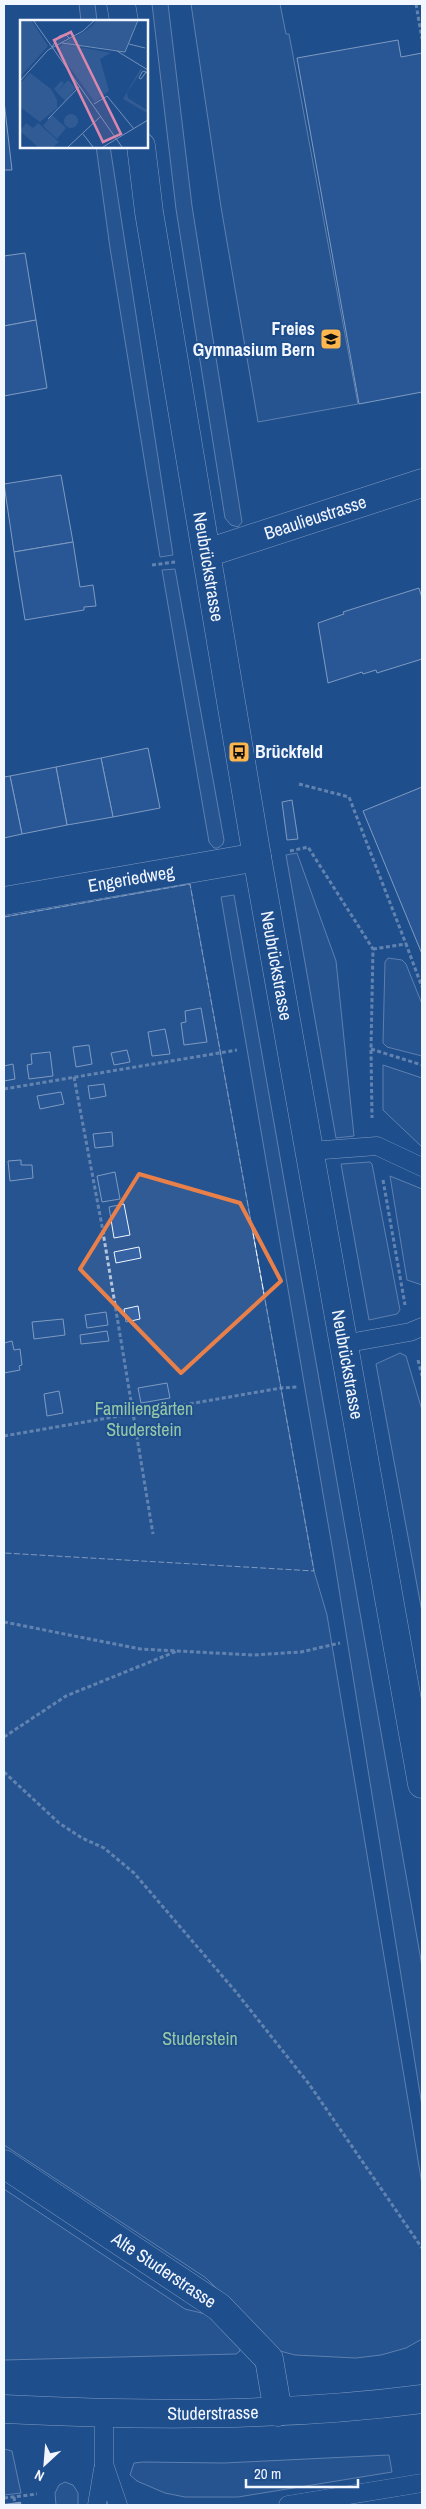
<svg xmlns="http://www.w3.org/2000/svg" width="426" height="2509" viewBox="0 0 426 2509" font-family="'Archivo Narrow',sans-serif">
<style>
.built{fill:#305b95;stroke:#a8bbd7}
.building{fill:#3563a3;stroke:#f2f6ff}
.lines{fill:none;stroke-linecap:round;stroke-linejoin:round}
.lane-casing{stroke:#f2f6ff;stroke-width:19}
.street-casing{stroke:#f2f6ff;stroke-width:29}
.secondary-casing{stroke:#f2f6ff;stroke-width:29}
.path{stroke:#b3c4dc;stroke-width:3;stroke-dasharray:4 2.5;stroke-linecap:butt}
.lane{stroke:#1f4e8c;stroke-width:18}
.street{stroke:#1f4e8c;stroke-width:28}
.secondary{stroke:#1f4e8c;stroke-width:28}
.fence{stroke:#f2f6ff;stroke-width:1;stroke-dasharray:6 2.5;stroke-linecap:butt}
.wall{stroke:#f2f6ff;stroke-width:2.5}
.marked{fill:none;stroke:#ea8049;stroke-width:4;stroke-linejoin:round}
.labels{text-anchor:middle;stroke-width:4;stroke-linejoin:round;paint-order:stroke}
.poi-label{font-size:18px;font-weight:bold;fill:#f2f6ff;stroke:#1f4e8c;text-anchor:end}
.street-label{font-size:18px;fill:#f2f6ff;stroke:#1f4e8c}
.park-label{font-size:18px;fill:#97c8a6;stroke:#1f4e8c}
.inset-road{fill:none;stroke:#7391ba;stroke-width:1}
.view{fill:#da87ad;fill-opacity:0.15;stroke:#da87ad;stroke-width:2.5}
.inset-edge{fill:none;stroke:#f2f6ff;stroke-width:2.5}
</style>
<rect width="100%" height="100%" fill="#1f4e8c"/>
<g class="built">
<path d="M79,4H95L97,21H81Z"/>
<path d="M152,4H168L192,206L242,522L238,527L231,525L225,518L176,209Z"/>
<path d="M191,4H280L286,34H289L358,404L258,422L221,207Z"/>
<path d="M96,146H110L173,555L160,557L110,248Z"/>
<path d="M175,569L224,840L223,844L218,848H214L209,842L162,570Z"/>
<path d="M297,853L336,961L354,1136L336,1138L286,855Z"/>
<path d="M190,884L314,1571L327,1615L422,2184V2339L406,2348L381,2355L356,2358L295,2355L280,2351L206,2278L4,2145V917Z"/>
<path d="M234,895L422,1966V2106L334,1558L221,897Z"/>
<path d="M388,958L402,960L406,964L422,1004V1056L387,1047L383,1043L385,962Z"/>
<path d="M383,1065L422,1078V1147L383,1110Z"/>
<path d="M370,1162L372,1164L400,1310L397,1314L369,1320L341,1164Z"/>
<path d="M390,1176L422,1189V1285L407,1280Z"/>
<path d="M400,1353L406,1356L422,1410V1612L376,1364Z"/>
<path d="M4,2189L185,2309L218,2317L239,2342L240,2351L236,2354L4,2360Z"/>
<path d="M4,2449L12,2451L21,2493L4,2495Z"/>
<path d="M389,2455L392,2472L238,2497H185L165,2493L137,2481L130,2475L134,2463L143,2462L224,2463Z"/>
<path d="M65,2482L73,2485L78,2493V2505H56L55,2493L59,2485Z"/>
</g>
<g class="building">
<path d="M398,40L401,57L422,53V392L359,404L297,58Z"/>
<path d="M4,101L12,170H4Z"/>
<path d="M25,253L36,320L4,326V256Z"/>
<path d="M36,320L47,388L4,396V326Z"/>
<path d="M61,475L73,542L14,552L4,484Z"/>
<path d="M73,542L80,587L93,585L96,606L84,607V610L25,620L14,552Z"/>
<path d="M419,588L422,598V659L377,673L376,670L363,674L362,672L328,683L318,623L344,614L343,612Z"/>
<path d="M148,748L160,808L113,817L101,758Z"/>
<path d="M101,758L113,817L67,825L56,767Z"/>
<path d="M56,767L67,825L22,834L10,776Z"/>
<path d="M10,776L22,834L4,838V777Z"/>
<path d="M422,787V954L363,811Z"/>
<path d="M292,800L298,839L287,840L282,802Z"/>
<path d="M201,1008L207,1042L184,1045L181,1023L186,1022L185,1011Z"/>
<path d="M165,1029L170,1054L152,1056L148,1032Z"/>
<path d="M89,1045L92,1064L76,1067L73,1047Z"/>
<path d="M127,1050L130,1062L114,1065L111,1053Z"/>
<path d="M50,1052L53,1076L29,1079L27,1065L32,1064L31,1054Z"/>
<path d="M13,1064L15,1079L4,1081V1066Z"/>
<path d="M104,1084L106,1096L90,1099L88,1086Z"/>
<path d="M61,1092L64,1104L40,1109L37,1096Z"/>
<path d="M112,1132L113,1146L95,1148L93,1134Z"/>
<path d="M21,1160V1165H32L33,1178L10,1181L8,1161Z"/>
<path d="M115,1172L120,1199L102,1202L97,1176Z"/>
<path d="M124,1204L130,1235L114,1238L109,1207Z"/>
<path d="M139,1247L141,1258L116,1263L114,1252Z"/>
<path d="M138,1306L140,1319L126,1322L124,1309Z"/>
<path d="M106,1312L108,1325L87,1328L85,1315Z"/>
<path d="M63,1319L65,1335L34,1339L32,1322Z"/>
<path d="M107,1331L109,1341L81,1344L80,1335Z"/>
<path d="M12,1341L14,1350L20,1349L22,1365L19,1366L20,1370L4,1373V1343Z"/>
<path d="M167,1383L170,1398L141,1403L138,1388Z"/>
<path d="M59,1391L63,1413L47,1416L44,1394Z"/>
</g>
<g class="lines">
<g class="lane-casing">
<g id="lane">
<path d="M310,1151L377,1146L422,1167"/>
<path d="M343,1344L410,1332L422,1327"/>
<path d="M104,2412V2464L118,2505"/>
<path d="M97,2505L103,2469"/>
<path d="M288,2505L422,2483"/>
</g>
</g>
<g class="street-casing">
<g id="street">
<path d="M121,4L124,21"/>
<path id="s1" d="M141,146L149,212L257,857L422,1784"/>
<path id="s2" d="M207,553L422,483"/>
<path id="s3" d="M4,901L257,857"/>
<path id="s4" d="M4,2164L219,2307L269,2359L278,2412"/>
</g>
</g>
<g class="secondary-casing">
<g id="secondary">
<path id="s5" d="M4,2409C143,2416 284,2417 422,2399"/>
</g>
</g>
<g class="path">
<path d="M416,4L422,39"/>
<path d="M152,565L175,562"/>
<path d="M299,784L349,797L406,944"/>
<path d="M290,851L308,847L373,949L371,1049L372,1118"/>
<path d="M373,949L406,944L422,987"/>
<path d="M371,1049L422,1065"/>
<path d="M74,1077L102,1226L153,1534"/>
<path d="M4,1089L237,1050"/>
<path d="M383,1180L405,1305"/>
<path d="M418,1360L422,1376"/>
<path d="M4,1436L281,1388L297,1387"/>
<path d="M4,1622L140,1649L253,1655L301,1652L340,1643"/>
<path d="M4,1737L66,1696L177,1651"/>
<path d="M4,1772L59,1823L82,1838L104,1848L134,1873L236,1992L309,2084L422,2248"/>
<path d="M14,2497L15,2505"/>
<path d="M4,2498L37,2494"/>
</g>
<use href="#lane" class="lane"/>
<use href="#street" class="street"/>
<use href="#secondary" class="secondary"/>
<path class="fence" d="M4,917L190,884L314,1571L4,1553"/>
<path class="wall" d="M5,2505L20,2503V2505"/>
</g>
<path d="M0 0H426V2509H0ZM139,1174L240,1203L281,1281L181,1373L80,1269Z" fill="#1f4e8c" fill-opacity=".55" fill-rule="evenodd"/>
<path class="marked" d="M139,1174L240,1203L281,1281L181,1373L80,1269Z"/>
<defs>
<g id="school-square" transform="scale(1.125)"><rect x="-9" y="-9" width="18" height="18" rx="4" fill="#ffb74d" stroke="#1f4e8c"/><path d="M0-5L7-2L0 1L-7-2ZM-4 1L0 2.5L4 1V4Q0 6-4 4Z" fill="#111"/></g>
<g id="bus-square" transform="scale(1.125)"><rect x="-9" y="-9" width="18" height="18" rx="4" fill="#ffb74d" stroke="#1f4e8c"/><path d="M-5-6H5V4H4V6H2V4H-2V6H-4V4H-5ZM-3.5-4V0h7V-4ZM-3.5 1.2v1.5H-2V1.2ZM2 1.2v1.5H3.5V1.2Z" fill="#111"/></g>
</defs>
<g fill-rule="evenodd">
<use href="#school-square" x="331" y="339"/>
<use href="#bus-square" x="239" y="752"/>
</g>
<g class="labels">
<g class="poi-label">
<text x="315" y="335">Freies<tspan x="315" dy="21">Gymnasium Bern</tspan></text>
<text x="255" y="758" text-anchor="start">Brückfeld</text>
</g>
<g class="street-label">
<text dy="6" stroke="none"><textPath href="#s2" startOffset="114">Beaulieustrasse</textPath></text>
<text dy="6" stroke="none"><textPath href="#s1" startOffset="426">Neubrückstrasse</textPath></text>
<text dy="6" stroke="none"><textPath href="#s3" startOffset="129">Engeriedweg</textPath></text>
<text dy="6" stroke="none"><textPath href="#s1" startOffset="831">Neubrückstrasse</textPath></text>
<text dy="6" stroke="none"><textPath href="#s1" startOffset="1236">Neubrückstrasse</textPath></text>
<text dy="6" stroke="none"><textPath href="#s4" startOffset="192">Alte Studerstrasse</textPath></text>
<text dy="6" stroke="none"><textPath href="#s5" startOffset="209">Studerstrasse</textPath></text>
</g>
<g class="park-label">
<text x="144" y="1415">Familiengärten<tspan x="144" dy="21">Studerstein</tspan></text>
<text x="200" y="2045">Studerstein</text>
</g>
</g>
<g transform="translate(20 20)">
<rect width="128" height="128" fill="#1f4e8c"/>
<path d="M0,0H11L28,26L0,57ZM78,0H117L105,31L44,23L67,10ZM43,24L97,34L91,33L80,39L89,71L75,82L37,30ZM121,48L122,50L107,73L108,78L127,90V93L103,79ZM10,53L31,69L37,80V88L20,102L0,87V63ZM48,60L56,68L45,81L34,69L41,61L44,63L38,71ZM44 101a7 7 0 1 1 14 0a7 7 0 1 1-14 0ZM32,95L46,108L37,119L23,106ZM6,103L13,108L18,103L39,122L33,127H18L0,111Z" fill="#305b95"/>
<path class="inset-road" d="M13,0L32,27M49,18L45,14L39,16L32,27L102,127M42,23L105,32L118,0M109,24L125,28M97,31L128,50M126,52L121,59L119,58L122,52L124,51L128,53M0,61L28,30L63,11L75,0M74,84L87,76L114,109M28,99L60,66M63,114L73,127M48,127L81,96M83,127L128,100"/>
<path class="view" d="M51,12L101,114L83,122L34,20Z"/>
<rect width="128" height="128" class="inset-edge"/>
</g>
<rect width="426" height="2509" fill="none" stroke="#f2f6ff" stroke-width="10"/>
<g transform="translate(45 2464) rotate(206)" stroke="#1f4e8c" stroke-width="4" paint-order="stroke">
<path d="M0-4L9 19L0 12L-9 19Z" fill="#f2f6ff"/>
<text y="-8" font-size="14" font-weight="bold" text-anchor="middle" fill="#f2f6ff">N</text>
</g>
<path d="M246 2479v8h112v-8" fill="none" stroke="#f2f6ff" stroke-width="2.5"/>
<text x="254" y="2479" font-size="15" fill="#f2f6ff" stroke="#1f4e8c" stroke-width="4" paint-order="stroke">20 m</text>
</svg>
